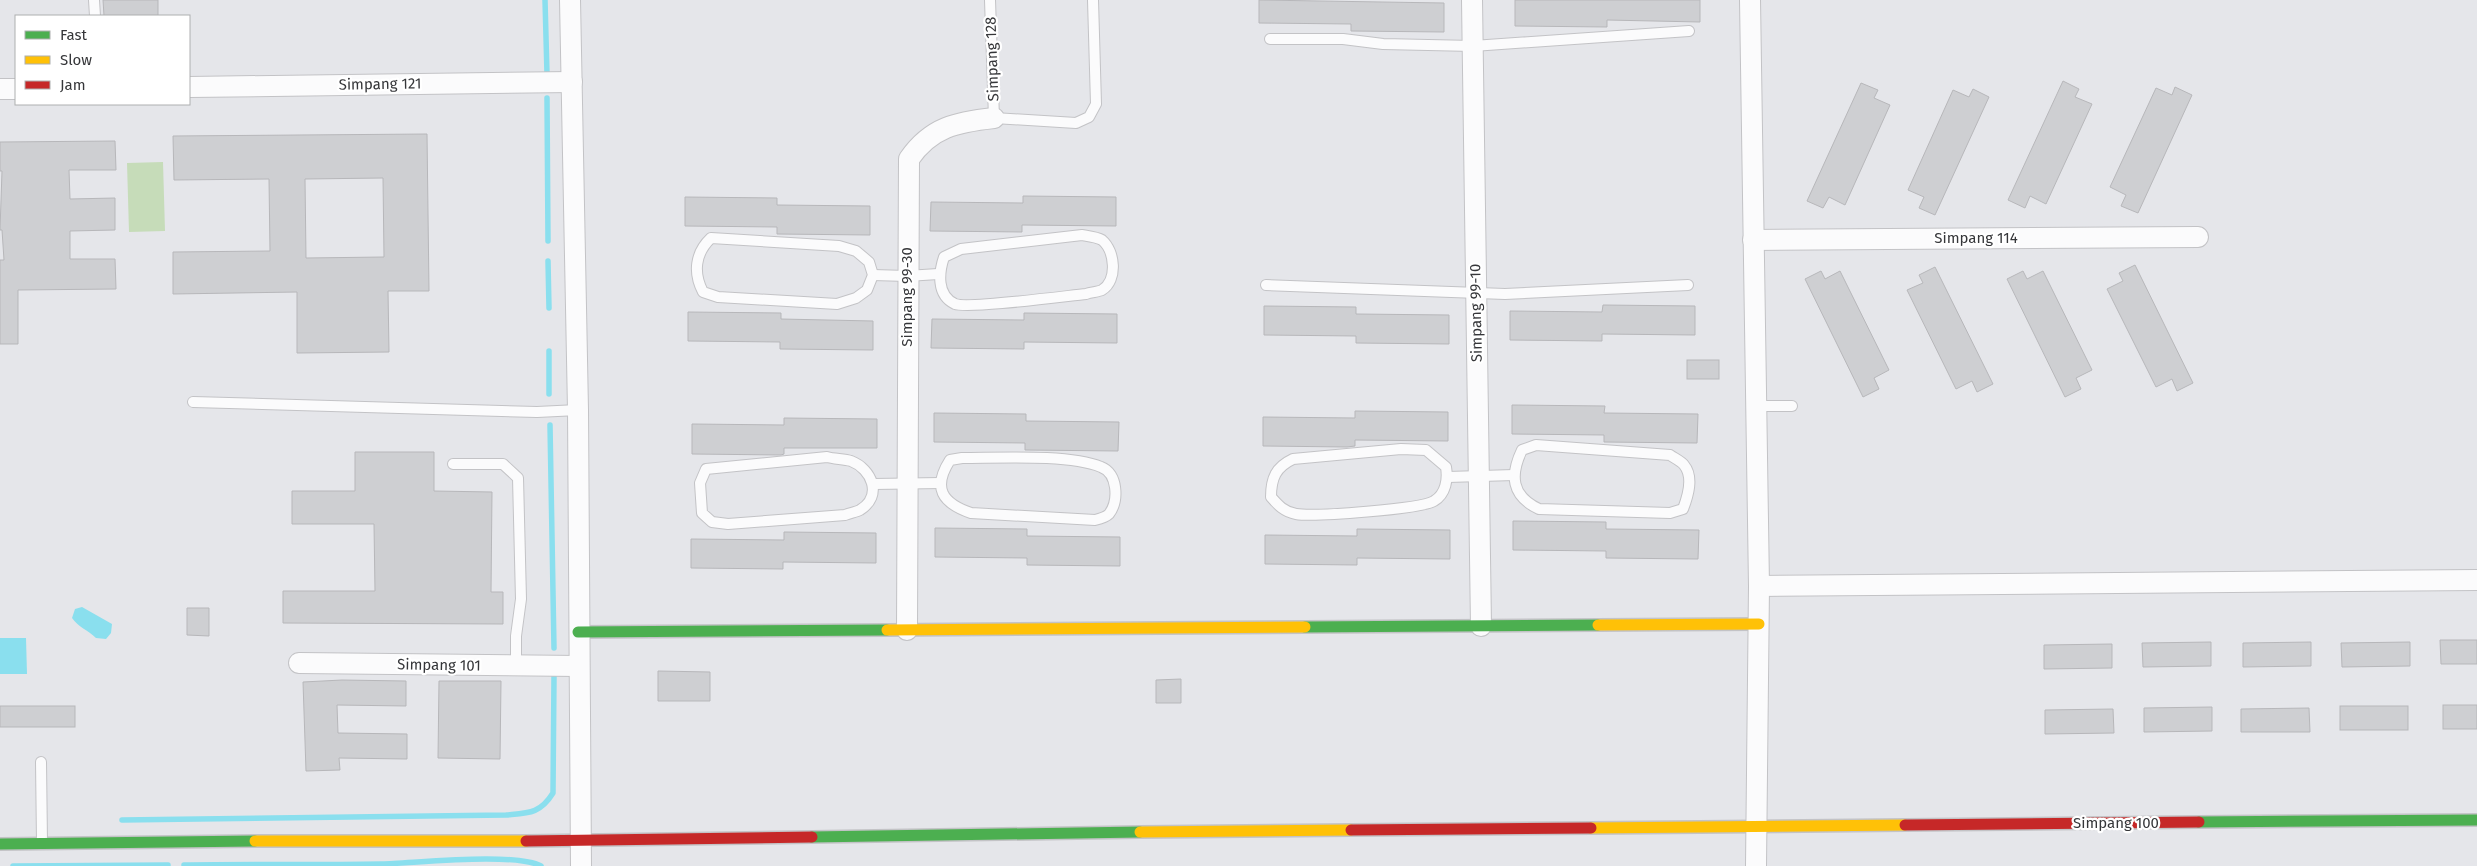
<svg xmlns="http://www.w3.org/2000/svg" width="2477" height="866" viewBox="0 0 2477 866" font-family="'Fira Sans',sans-serif">
<style>
.green{fill:#c6dcb9}
.water{fill:#8adfee}
.lines{fill:none;stroke-linecap:round;stroke-linejoin:round}
.stream{stroke:#8adfee;stroke-width:5.5}
.building{fill:#cecfd2;stroke:#b7b7ba;fill-rule:evenodd}
.lane-casing{stroke:#c3c3c6;stroke-width:12}
.street-casing{stroke:#c3c3c6;stroke-width:22}
.fast-casing{stroke:#c3c3c6;stroke-width:14}
.slow-casing{stroke:#c3c3c6;stroke-width:14}
.jam-casing{stroke:#c3c3c6;stroke-width:14}
.lane{stroke:#fbfbfc;stroke-width:10}
.street{stroke:#fbfbfc;stroke-width:20}
.fast{stroke:#4caf50;stroke-width:11}
.slow{stroke:#ffc107;stroke-width:11}
.jam{stroke:#c62828;stroke-width:11}
.labels{text-anchor:middle;stroke-width:4.5;stroke-linejoin:round;paint-order:stroke}
.street-label{font-size:15px;fill:#353639;stroke:#fff}
</style>
<rect width="100%" height="100%" fill="#e5e6ea"/>
<path class="green" d="M163,162L165,231L129,232L127,163Z"/>
<g class="water">
<path d="M82,607L112,624L111,633L106,639L96,638C88,630 78,627 72,618L75,609Z"/>
<path d="M0,638H26L27,674H0Z"/>
</g>
<g class="lines">
<g class="stream">
<path d="M545,0L547,74"/>
<path d="M547,98L548,241"/>
<path d="M548,261L549,308"/>
<path d="M549,351V394"/>
<path d="M550,425L554,648"/>
<path d="M122,820L506,815C528,813 540,814 553,793L554,677"/>
<path d="M184,865C250,864 316,865 382,864C417,863 514,852 541,866"/>
<path d="M13,866L168,865"/>
</g>
</g>
<g class="building">
<path d="M103,0H158V16H104Z"/>
<path d="M1259,0L1444,3V32L1351,31V24L1259,23Z"/>
<path d="M1515,0H1700V22L1607,20V27L1515,26Z"/>
<path d="M2063,81L2079,89L2075,97L2092,104L2046,204L2030,196L2025,208L2008,200Z"/>
<path d="M1861,83L1878,90L1874,98L1890,105L1845,205L1829,197L1823,208L1807,201Z"/>
<path d="M2175,87L2192,95L2138,213L2121,206L2126,195L2110,187L2156,88L2172,95Z"/>
<path d="M1973,89L1989,97L1935,215L1919,208L1924,197L1908,190L1953,90L1969,97Z"/>
<path d="M427,134L429,291H388L389,352L297,353V292L173,294V252L270,251L269,179L174,180L173,136ZM383,178L384,257L306,258L305,179Z"/>
<path d="M115,141L116,170H69L70,199L115,198V230L70,231V259H115L116,289L18,290V344H0V260H4L2,230H0L2,171H0V142Z"/>
<path d="M1023,196L1116,197V226L1022,225V232L930,231L931,202L1023,203Z"/>
<path d="M685,197L777,198V205L870,206V235L777,234V227L685,226Z"/>
<path d="M2135,265L2193,383L2177,391L2172,379L2156,387L2107,289L2123,281L2119,273Z"/>
<path d="M1935,267L1993,384L1977,392L1972,381L1956,389L1907,290L1923,283L1919,275Z"/>
<path d="M1821,271L1825,279L1840,271L1889,370L1874,378L1879,389L1863,397L1805,279Z"/>
<path d="M2023,271L2027,279L2043,271L2092,370L2076,378L2081,389L2065,397L2007,279Z"/>
<path d="M1603,305L1695,306V335L1602,334V341L1510,340V311L1602,312Z"/>
<path d="M1264,306L1356,307V314L1449,315V344L1356,343V336L1264,335Z"/>
<path d="M688,312L781,313V319L873,321V350L780,349V342L688,341Z"/>
<path d="M1024,313L1117,314V343L1024,342V349L931,348L932,319L1024,320Z"/>
<rect x="1687" y="360" width="32" height="19"/>
<path d="M1512,405L1605,406L1604,413L1698,414L1697,443L1604,442V435L1512,434Z"/>
<path d="M1355,411L1448,412V441L1355,440V446L1347,447L1263,446V417L1355,418Z"/>
<path d="M934,413L1026,414V421L1119,422L1118,451L1025,450V443L934,442Z"/>
<path d="M784,418L877,419V448H784V454L781,455L692,454V424L784,425Z"/>
<path d="M355,452H434V491L492,492L491,592H503V624L283,623V591H375L374,524H292V491H355Z"/>
<path d="M1513,521L1606,522V529L1699,530L1698,559L1606,558V551L1513,550Z"/>
<path d="M935,528L1027,529V536L1120,537V566L1027,565V558L935,557Z"/>
<path d="M1357,529L1450,530V559L1357,558V565L1265,564V535L1357,536Z"/>
<path d="M784,532L876,533V563L783,562V569L691,568V539L784,540Z"/>
<path d="M187,608H209V636L187,635Z"/>
<path d="M2440,640H2477V664H2441Z"/>
<path d="M2211,642V666L2143,667L2142,643Z"/>
<path d="M2311,642V666L2243,667V643Z"/>
<path d="M2410,642V666L2342,667L2341,643Z"/>
<path d="M2112,644V668L2044,669V645Z"/>
<path d="M658,671L710,672V701H658Z"/>
<path d="M1181,679V703H1156V680Z"/>
<path d="M342,680L406,681V706L337,705L338,733L407,734V759L339,758L340,770L306,771L303,682Z"/>
<path d="M439,681H501L500,759L438,758Z"/>
<rect x="2443" y="705" width="34" height="24"/>
<rect x="0" y="706" width="75" height="21"/>
<rect x="2340" y="706" width="68" height="24"/>
<path d="M2212,707V731L2144,732V708Z"/>
<path d="M2309,708L2310,732H2241V709Z"/>
<path d="M2113,709L2114,733L2045,734V710Z"/>
</g>
<g class="lines">
<g class="lane-casing">
<g id="lane">
<path d="M94,0L95,16"/>
<path d="M990,0L994,118L1076,123L1089,117L1096,104L1093,0"/>
<path d="M1270,39H1343L1383,44L1473,46L1689,31"/>
<path d="M1082,235C1088,236 1097,237 1102,240C1115,251 1118,280 1102,290C1098,292 1091,292 1086,294C1066,296 968,309 955,304C936,295 939,272 944,257L961,249Z"/>
<path d="M711,238L839,246L856,251L869,262L873,275L867,290L856,298L837,304L718,297L703,292C693,273 695,253 711,238Z"/>
<path d="M873,275L907,276L938,274"/>
<path d="M1266,285L1505,294L1688,285"/>
<path d="M193,402L537,412L578,410"/>
<path d="M1756,406H1792"/>
<path d="M1536,445L1670,455C1674,458 1681,461 1684,465C1694,477 1688,496 1683,509L1670,513L1539,509C1511,496 1510,475 1522,450Z"/>
<path d="M1401,449L1426,450L1446,467C1448,479 1446,494 1434,501C1421,509 1314,517 1296,514C1284,512 1278,505 1271,497C1271,478 1276,467 1293,459Z"/>
<path d="M827,457C834,459 844,459 851,461C872,469 883,496 860,510C856,512 850,513 845,515L728,524L712,522L702,513L700,483L706,469Z"/>
<path d="M962,458C999,458 1069,454 1101,467C1118,473 1119,501 1109,514C1106,517 1099,519 1095,520L971,513C942,503 932,488 950,460Z"/>
<path d="M453,464H503L518,478L521,599L516,636V666"/>
<path d="M1448,477L1514,475"/>
<path d="M874,484L941,483"/>
<path d="M41,762L42,842"/>
</g>
</g>
<g class="street-casing">
<g id="street">
<path d="M570,0L578,410L581,866"/>
<path d="M1472,0L1481,626"/>
<path d="M1750,0L1759,586L1756,866"/>
<path d="M189,87L572,82"/>
<path d="M0,89H16"/>
<path d="M1753,240L2198,237"/>
<path d="M1759,586L2477,580"/>
<path d="M907,630L909,159C931,127 957,122 994,118"/>
<path d="M299,663L578,666"/>
</g>
</g>
<g class="fast-casing">
<g id="fast">
<path d="M1305,627L1598,625"/>
<path d="M578,632L887,630"/>
<path d="M2199,822L2477,820"/>
<path d="M812,837L1140,832"/>
<path d="M0,844L255,841"/>
</g>
</g>
<g class="slow-casing">
<g id="slow">
<path d="M1598,625L1759,624"/>
<path d="M887,630L1305,627"/>
<path d="M1591,828L1905,825"/>
<path d="M1140,832L1351,830"/>
<path d="M255,841H526"/>
</g>
</g>
<g class="jam-casing">
<g id="jam">
<path d="M1905,825L2199,822"/>
<path d="M1351,830L1591,828"/>
<path d="M526,841L812,837"/>
</g>
</g>
<use href="#lane" class="lane"/>
<use href="#street" class="street"/>
<use href="#fast" class="fast"/>
<use href="#slow" class="slow"/>
<use href="#jam" class="jam"/>
</g>
<g class="labels">
<g class="street-label">
<text transform="translate(992 59) rotate(-92)" y="5">Simpang 128</text>
<text transform="translate(380 84) rotate(-1)" y="5">Simpang 121</text>
<text x="1976" y="243">Simpang 114</text>
<text transform="translate(907 297) rotate(-90)" y="5">Simpang 99-30</text>
<text transform="translate(1476 313) rotate(-91)" y="5">Simpang 99-10</text>
<text transform="translate(439 665) rotate(1)" y="5">Simpang 101</text>
<text x="2116" y="828">Simpang 100</text>
</g>
</g>
<rect x="15" y="15" width="175" height="90" fill="#ffffff" stroke="#aeafb0"/>
<rect x="25" y="31" width="25" height="8" fill="#4caf50" stroke="#aeafb0"/>
<text x="60" y="40" font-size="15" fill="#353639">Fast</text>
<rect x="25" y="56" width="25" height="8" fill="#ffc107" stroke="#aeafb0"/>
<text x="60" y="65" font-size="15" fill="#353639">Slow</text>
<rect x="25" y="81" width="25" height="8" fill="#c62828" stroke="#aeafb0"/>
<text x="60" y="90" font-size="15" fill="#353639">Jam</text>
</svg>
